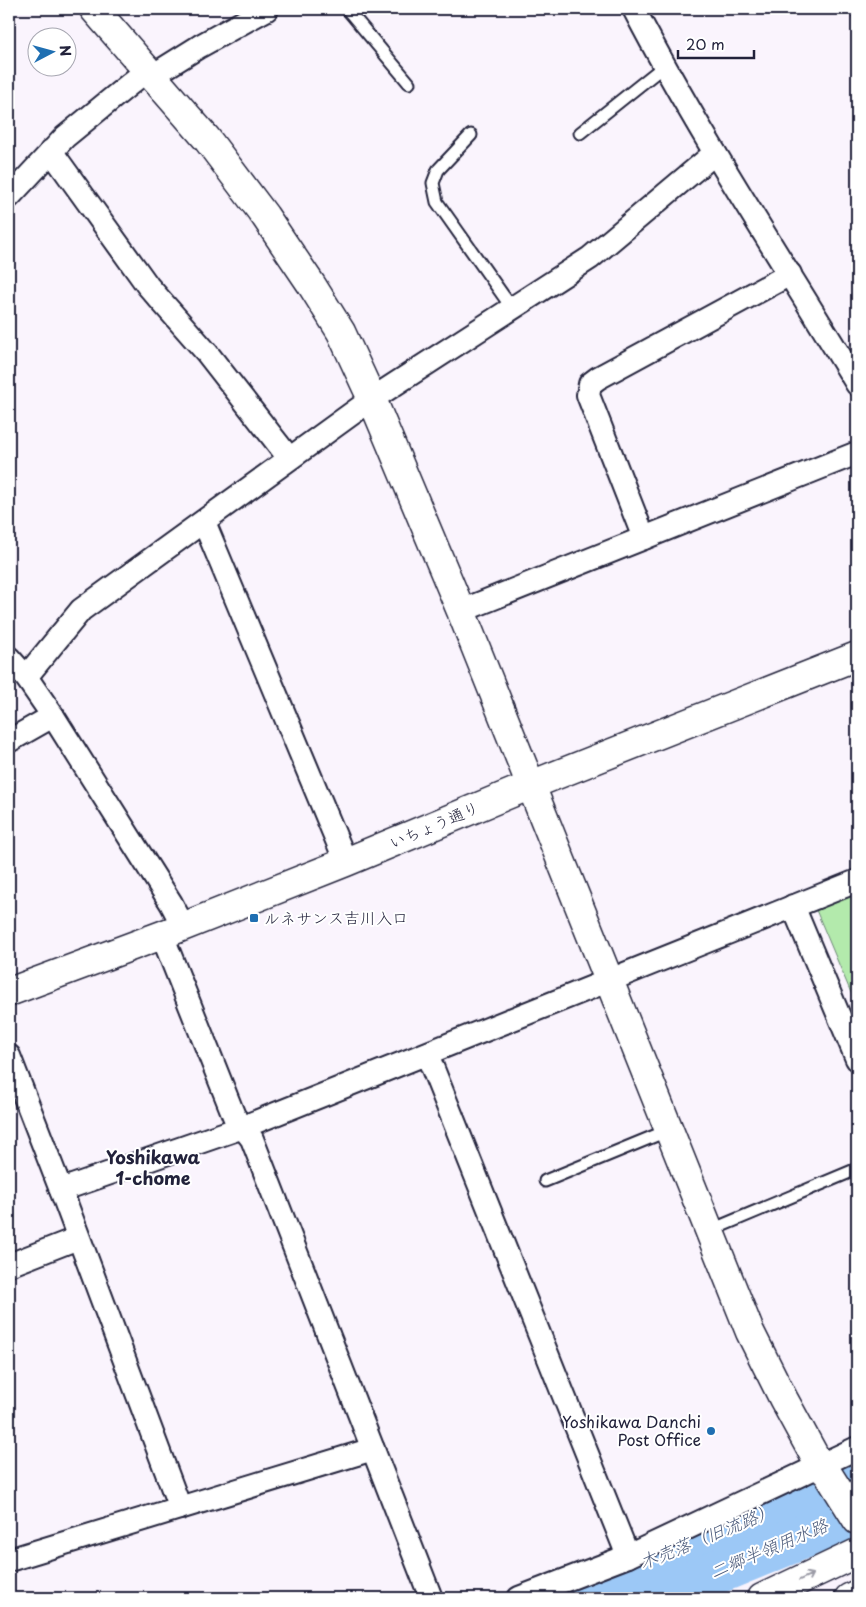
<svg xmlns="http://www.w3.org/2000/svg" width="866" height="1607" viewBox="0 0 866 1607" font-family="'Playpen Sans','Klee One',sans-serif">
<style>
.green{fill:#b3eaac;stroke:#6a8674}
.water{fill:#9cc8f6;stroke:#6b86ab}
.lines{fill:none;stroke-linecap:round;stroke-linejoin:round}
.river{stroke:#9cc8f6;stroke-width:45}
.building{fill:#e6c8f7;stroke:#22223b}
.service-casing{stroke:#22223b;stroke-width:15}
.minor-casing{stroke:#22223b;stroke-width:26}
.tertiary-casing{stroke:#22223b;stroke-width:31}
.service{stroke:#fff;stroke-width:11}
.minor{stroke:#fff;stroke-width:22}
.tertiary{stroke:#fff;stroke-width:28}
.oneway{stroke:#9c9ca7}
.poi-dot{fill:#1f6fb2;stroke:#fff;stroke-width:2}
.labels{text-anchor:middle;stroke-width:4;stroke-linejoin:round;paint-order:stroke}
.street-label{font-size:16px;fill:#22223b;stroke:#fff}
.poi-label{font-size:16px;fill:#22223b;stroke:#fff;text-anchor:start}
.neighbourhood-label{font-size:18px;font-weight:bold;fill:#22223b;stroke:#fff}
.water-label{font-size:18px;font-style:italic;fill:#4d5c7c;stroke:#fff}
</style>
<rect width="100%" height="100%" fill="#faf4fd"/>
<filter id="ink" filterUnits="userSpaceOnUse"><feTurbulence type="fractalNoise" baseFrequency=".02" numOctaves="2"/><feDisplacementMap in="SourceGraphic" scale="10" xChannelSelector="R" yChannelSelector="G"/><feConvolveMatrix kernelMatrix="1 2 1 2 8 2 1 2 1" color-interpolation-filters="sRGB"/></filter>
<g filter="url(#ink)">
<path class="green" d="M857,893V1007L816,910Z"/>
<path class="water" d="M813,1527L817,1537L668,1598H640Z"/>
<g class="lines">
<g class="river">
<path d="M555,1598L588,1587L805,1498L857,1472"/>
<path d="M653,1598L831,1525L857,1511"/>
</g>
</g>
<path class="building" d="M849,9H857V29Z"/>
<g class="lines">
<g class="service-casing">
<g id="service">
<path d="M347,9L409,83"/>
<path d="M580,133L664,66"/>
<path d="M471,135L438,170L433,183L437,202L512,308"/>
<path d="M545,1181L669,1130"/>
<path d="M709,1231L857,1169"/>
</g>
</g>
<g class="minor-casing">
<g id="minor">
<path d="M634,9C701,138 782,260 857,384"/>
<path d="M152,76L200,46L267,9"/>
<path d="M51,151L148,286L207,353L289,458"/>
<path d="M9,197L65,137L147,70"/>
<path d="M204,522L346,862"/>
<path d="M644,538L588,395L590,384L598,378L790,274"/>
<path d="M461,611L857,453"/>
<path d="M9,658L26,677L53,716L171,903L183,926"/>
<path d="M26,677L81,610L372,399L590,258L715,153"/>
<path d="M9,741L53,716"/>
<path d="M793,906L857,1059"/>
<path d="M162,935L234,1116L252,1139L431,1598"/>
<path d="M427,1054L628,1556"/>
<path d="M9,1056L61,1190L180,1508"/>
<path d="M61,1190L243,1127L857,881"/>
<path d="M9,1265L78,1238"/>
<path d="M9,1560L373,1449"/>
<path d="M519,1598L628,1556L857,1448"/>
</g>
</g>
<g class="tertiary-casing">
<g id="tertiary">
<path d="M94,9L207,139L265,216L311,284L341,332L372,399L461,611L750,1332L783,1398L820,1466L828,1474L857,1520"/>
<path d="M9,992L162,935L346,862L531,785L857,656"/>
<path d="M762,1598L857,1553"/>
<path d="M849,1598L857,1594"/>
</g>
</g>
<use href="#service" class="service"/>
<use href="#minor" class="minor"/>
<use href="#tertiary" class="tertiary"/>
</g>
<defs><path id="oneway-shaft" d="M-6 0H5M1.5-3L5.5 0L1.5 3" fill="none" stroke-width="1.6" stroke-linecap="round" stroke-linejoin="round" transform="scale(1.25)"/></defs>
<use class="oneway" href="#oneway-shaft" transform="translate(806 1577) rotate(-25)"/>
</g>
<g class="poi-dot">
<rect x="249" y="913" width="10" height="10" rx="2.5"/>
<circle cx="711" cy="1431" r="5"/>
</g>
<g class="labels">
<g class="street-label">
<text transform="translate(434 825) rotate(-23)" y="6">いちょう通り</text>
</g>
<g class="poi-label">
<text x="264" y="924">ルネサンス吉川入口</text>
<text x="701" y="1428" text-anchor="end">Yoshikawa Danchi<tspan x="701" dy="18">Post Office</tspan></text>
</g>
<g class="neighbourhood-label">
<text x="153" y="1164">Yoshikawa<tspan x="153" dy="21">1-chome</tspan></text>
</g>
<g class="water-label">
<text transform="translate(707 1537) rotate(-22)" y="6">木売落（旧流路）</text>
<text transform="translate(769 1549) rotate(-23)" y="6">二郷半領用水路</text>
</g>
</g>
<rect width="866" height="1607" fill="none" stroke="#fff" stroke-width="30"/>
<rect x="15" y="15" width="836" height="1577" fill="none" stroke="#22223b" stroke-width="2" filter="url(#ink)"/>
<g transform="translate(52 52) rotate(84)"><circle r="24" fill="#ffffff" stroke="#a7a7b1"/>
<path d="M0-4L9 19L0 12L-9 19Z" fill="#1f6fb2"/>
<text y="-8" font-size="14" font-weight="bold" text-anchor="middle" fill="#22223b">N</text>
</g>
<path d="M678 50v8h76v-8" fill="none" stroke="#22223b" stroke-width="2.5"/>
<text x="686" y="50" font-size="15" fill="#22223b" stroke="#ffffff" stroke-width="4" paint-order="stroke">20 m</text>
</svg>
